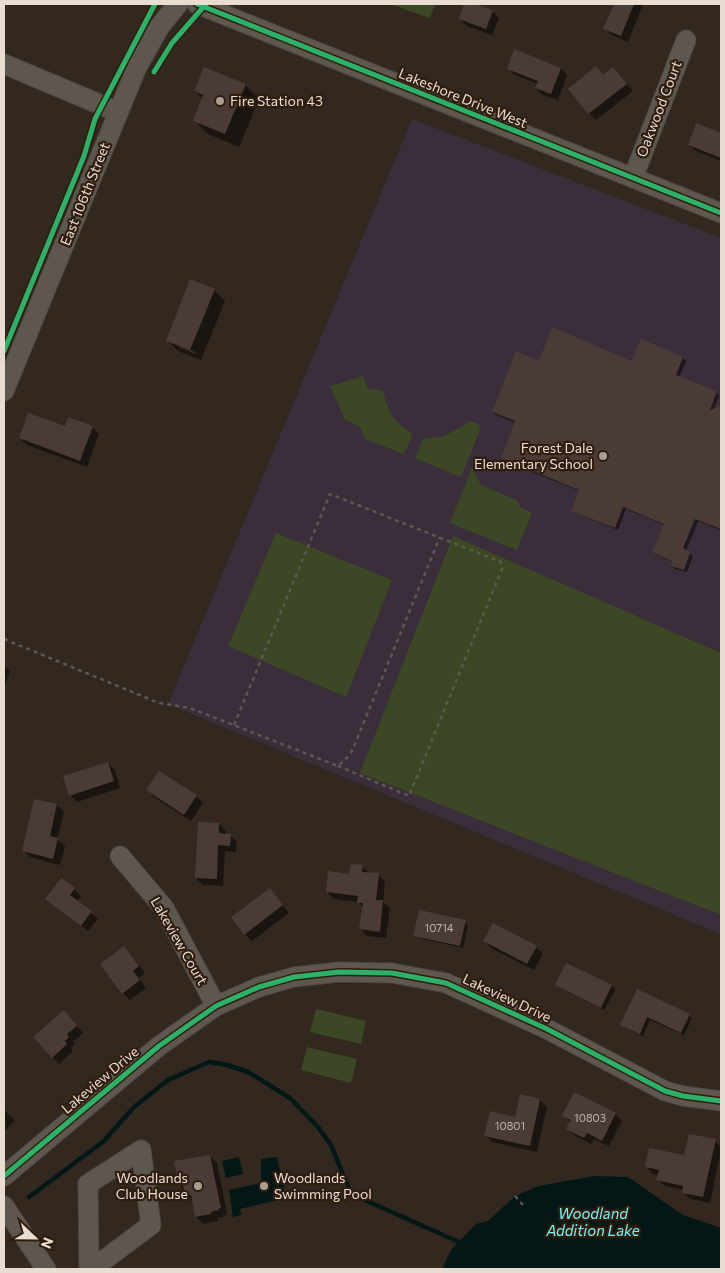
<svg xmlns="http://www.w3.org/2000/svg" width="725" height="1273" viewBox="0 0 725 1273" font-family="Commissioner,sans-serif">
<style>
.education{fill:#392e3a}
.green{fill:#3c4825}
.water{fill:#041717}
.shadow{fill:#0007;fill-rule:evenodd}
.lines{fill:none;stroke-linecap:round;stroke-linejoin:round}
.stream{stroke:#041717;stroke-width:4.5}
.building{fill:#4b3b36}
.minor-casing{stroke:#4f463f;stroke-width:21}
.path{stroke:#5f5851;stroke-width:2.5;stroke-dasharray:4 4;stroke-linecap:butt}
.minor{stroke:#5e574f;stroke-width:19}
.cycleway-casing{stroke:#2f1e0e;stroke-width:8}
.cycleway{stroke:#2db169;stroke-width:5}
.poi-dot{fill:#a99e93;stroke:#2f1e0e;stroke-width:2}
.labels{text-anchor:middle;stroke-width:4.5;stroke-linejoin:round;paint-order:stroke}
.number-label{font-size:11px;fill:#c2b4ab}
.street-label{font-size:14px;fill:#e9ddd2;stroke:#2f1e0e}
.poi-label{font-size:14px;fill:#e9ddd2;stroke:#2f1e0e;text-anchor:start}
.water-label{font-size:15px;font-style:italic;fill:#76f3f7;stroke:#2f1e0e}
</style>
<rect width="100%" height="100%" fill="#32281f"/>
<path class="education" d="M412,119L721,238V934L168,704Z"/>
<g class="green">
<path d="M390,4H435L430,18Z"/>
<path d="M363,376L367,388L383,391C389,414 393,421 413,434L404,454L365,439L360,427L345,420L330,386Z"/>
<path d="M471,421L479,424L480,430L461,477L415,458L423,439L444,436Z"/>
<path d="M472,468L481,485L518,501L521,508L532,513L517,550L450,523Z"/>
<path d="M276,533L392,580L346,697L228,646Z"/>
<path d="M453,536L721,653V915L360,773Z"/>
<path d="M316,1009L366,1021L361,1044L310,1032Z"/>
<path d="M307,1047L357,1059L351,1083L301,1070Z"/>
</g>
<g class="water">
<path d="M239,1157L243,1174L226,1178L222,1161Z"/>
<path d="M277,1157L286,1198L240,1209L241,1215L233,1217L229,1190L261,1183V1159Z"/>
<path d="M594,1176L628,1177L683,1215L721,1228V1269H442L451,1250L476,1224L488,1221L515,1196L539,1186Z"/>
</g>
<g class="shadow">
<path d="M466,4H471L492,11L499,18L492,35L467,26L460,19Z"/>
<path d="M615,4H643L628,42L612,35L605,29Z"/>
<path d="M508,68L561,69L567,75L558,100L543,95L536,88L538,84L515,75Z"/>
<path d="M613,69L633,91L596,120L589,113L604,76Z"/>
<path d="M245,85L259,99L239,147L208,134L194,120L203,99L195,91Z"/>
<path d="M697,125L721,135V161L696,151L689,145Z"/>
<path d="M214,290L225,301L201,360L178,351L167,340ZM178,344L196,352L195,354L178,347Z"/>
<path d="M642,341L683,358L686,361L679,378L716,392L719,395L714,410L721,407V530L698,521L686,551L693,556L687,572L675,569L672,566L673,562L657,555L654,552L665,525L626,509L618,530L576,513L573,510L580,491L505,461L502,458L516,423L496,415L493,412L540,363L632,362Z"/>
<path d="M92,427L99,434L87,467L27,445L20,438L66,428Z"/>
<path d="M4,665L10,671L4,688Z"/>
<path d="M108,763L115,770L120,788L77,802L70,795Z"/>
<path d="M148,790L196,796L203,803L191,821L154,797Z"/>
<path d="M35,800L57,805L64,812L57,839L65,846L60,865L30,857L23,850Z"/>
<path d="M219,824L226,831L225,835H230L237,842L236,852L225,851L223,886L203,885L196,878Z"/>
<path d="M362,866L370,874L378,875L385,882L383,902L390,908L386,938L367,936L361,929L363,907L358,902L334,899L327,892Z"/>
<path d="M74,889L81,896L77,901L98,919L88,931L47,899Z"/>
<path d="M276,897L289,913L252,941L245,934Z"/>
<path d="M465,922L468,925L463,948L418,938L415,935Z"/>
<path d="M485,941L536,947L543,954L534,970L491,948Z"/>
<path d="M124,947L145,973L139,978L146,988L130,1000L123,993Z"/>
<path d="M567,964L612,986L615,990L604,1010L560,988L557,985Z"/>
<path d="M637,991L689,1015L692,1018L684,1035L650,1020L643,1036L625,1027L622,1024Z"/>
<path d="M70,1019L83,1033L73,1042L75,1044L71,1048L73,1051L59,1064L52,1057Z"/>
<path d="M540,1100L547,1107L537,1152L492,1142L486,1135L516,1118Z"/>
<path d="M4,1110L15,1120L4,1132Z"/>
<path d="M615,1114L622,1121L609,1146L594,1139L591,1144L574,1135L568,1128L571,1122L564,1115Z"/>
<path d="M715,1141L721,1147V1150L710,1203L690,1199L683,1192L684,1190L665,1186L658,1180L659,1175L653,1174L647,1167L685,1156Z"/>
<path d="M210,1156L217,1163L227,1214L225,1215V1217L217,1218L218,1221L203,1224L196,1217L193,1202L180,1186Z"/>
</g>
<g class="lines">
<path class="stream" d="M29,1197L104,1141L134,1107L168,1080L209,1062L227,1065L248,1072L290,1098L318,1127L331,1145L349,1189L358,1197L459,1242"/>
</g>
<g class="building">
<path d="M464,4H475L493,10L486,29L459,19Z"/>
<path d="M614,4H634L621,36L603,29Z"/>
<path d="M514,49L561,68L551,94L535,88L538,81L507,69Z"/>
<path d="M596,66L603,75L613,67L627,84L588,114L568,89Z"/>
<path d="M204,67L246,84L225,134L193,121L203,95L194,91Z"/>
<path d="M696,123L721,133V158L688,145Z"/>
<path d="M190,279L215,289L190,350L166,341Z"/>
<path d="M552,327L631,361L641,339L683,357L676,375L717,391L710,410L721,406V529L695,519L683,548L690,552L684,570L671,566L672,561L652,552L664,524L623,507L615,528L571,511L579,490L501,458L515,421L492,412L516,351L539,361Z"/>
<path d="M28,413L65,426L68,417L93,426L80,461L19,438Z"/>
<path d="M108,762L114,781L69,796L63,776Z"/>
<path d="M159,771L197,795L184,815L146,790Z"/>
<path d="M34,799L57,804L50,836L58,838L53,859L22,851Z"/>
<path d="M198,822L219,823V833L231,834L230,846L218,845L217,879L195,878Z"/>
<path d="M351,864L363,865L362,872L379,873L376,900H383L380,932L359,929L363,903H357L358,896L326,892L328,871L349,874Z"/>
<path d="M61,878L75,888L70,895L92,911L81,926L45,899Z"/>
<path d="M270,888L283,905L244,935L231,917Z"/>
<path d="M419,910L466,920L460,946L413,936Z"/>
<path d="M493,923L537,946L527,964L483,941Z"/>
<path d="M124,946L139,966L133,971L140,980L122,994L100,964Z"/>
<path d="M566,963L612,985L601,1008L555,985Z"/>
<path d="M637,989L690,1014L681,1033L647,1017L640,1034L620,1025Z"/>
<path d="M64,1010L77,1026L67,1034L69,1037L65,1041L67,1044L52,1058L33,1037Z"/>
<path d="M574,1092L616,1113L602,1141L587,1133L584,1138L566,1129L571,1120L562,1116Z"/>
<path d="M520,1094L540,1099L530,1146L484,1136L490,1111L515,1117Z"/>
<path d="M689,1134L716,1139L703,1197L682,1193L683,1186L656,1180L659,1170L645,1167L649,1148L684,1155Z"/>
<path d="M210,1155L221,1208H219V1210L211,1212V1214L195,1217L191,1195L185,1196L183,1185L179,1186L174,1161Z"/>
</g>
<g class="lines">
<g class="minor-casing">
<g id="minor">
<path d="M197,4L721,213"/>
<path d="M4,64L118,112"/>
<path d="M633,178L686,40"/>
<path d="M4,391L137,67L160,26L178,4"/>
<path d="M120,856L164,908L216,1006"/>
<path d="M4,1176L159,1046L216,1006L259,987L294,977L339,972L392,973L446,983L547,1029L665,1091L683,1096L721,1101"/>
<path d="M4,1206L46,1269"/>
<path d="M89,1269L88,1184L141,1150L151,1225L92,1269"/>
</g>
</g>
<g class="path">
<path d="M4,639L159,703L190,708L338,766L349,756L352,751L440,537"/>
<path d="M234,725L330,494L501,562L502,569L409,796L338,766"/>
<path d="M515,1196L523,1205"/>
</g>
<use href="#minor" class="minor"/>
<g class="cycleway-casing">
<g id="cycleway">
<path d="M197,4L721,213"/>
<path d="M154,72L172,43L206,4"/>
<path d="M4,351L84,156L95,119L155,4"/>
<path d="M4,1176L159,1046L216,1006L259,987L294,977L339,972L392,973L446,983L547,1029L665,1091L683,1096L721,1101"/>
</g>
</g>
<use href="#cycleway" class="cycleway"/>
</g>
<g class="poi-dot">
<circle cx="220" cy="101" r="5"/>
<circle cx="603" cy="456" r="5"/>
<circle cx="198" cy="1186" r="5"/>
<circle cx="264" cy="1186" r="5"/>
</g>
<g class="labels">
<g class="number-label">
<text x="439" y="932">10714</text>
<text x="590" y="1122">10803</text>
<text x="510" y="1130">10801</text>
</g>
<g class="street-label">
<text transform="translate(463 98) rotate(22)" y="5">Lakeshore Drive West</text>
<text transform="translate(659 109) rotate(-69)" y="5">Oakwood Court</text>
<text transform="translate(85 194) rotate(-68)" y="5">East 106th Street</text>
<text transform="translate(179 941) rotate(60)" y="5">Lakeview Court</text>
<text transform="translate(507 998) rotate(25)" y="5">Lakeview Drive</text>
<text transform="translate(100 1080) rotate(-40)" y="5">Lakeview Drive</text>
</g>
<g class="poi-label">
<text x="230" y="106">Fire Station 43</text>
<text x="593" y="453" text-anchor="end">Forest Dale<tspan x="593" dy="16">Elementary School</tspan></text>
<text x="188" y="1183" text-anchor="end">Woodlands<tspan x="188" dy="16">Club House</tspan></text>
<text x="274" y="1183">Woodlands<tspan x="274" dy="16">Swimming Pool</tspan></text>
</g>
<g class="water-label">
<text x="593" y="1219">Woodland<tspan x="593" dy="17">Addition Lake</tspan></text>
</g>
</g>
<rect width="725" height="1273" fill="none" stroke="#e9ddd2" stroke-width="10"/>
<g transform="translate(35 1238) rotate(112)" stroke="#2f1e0e" stroke-width="4" paint-order="stroke">
<path d="M0-4L9 19L0 12L-9 19Z" fill="#e9ddd2"/>
<text y="-8" font-size="14" font-weight="bold" text-anchor="middle" fill="#e9ddd2">N</text>
</g>
</svg>
